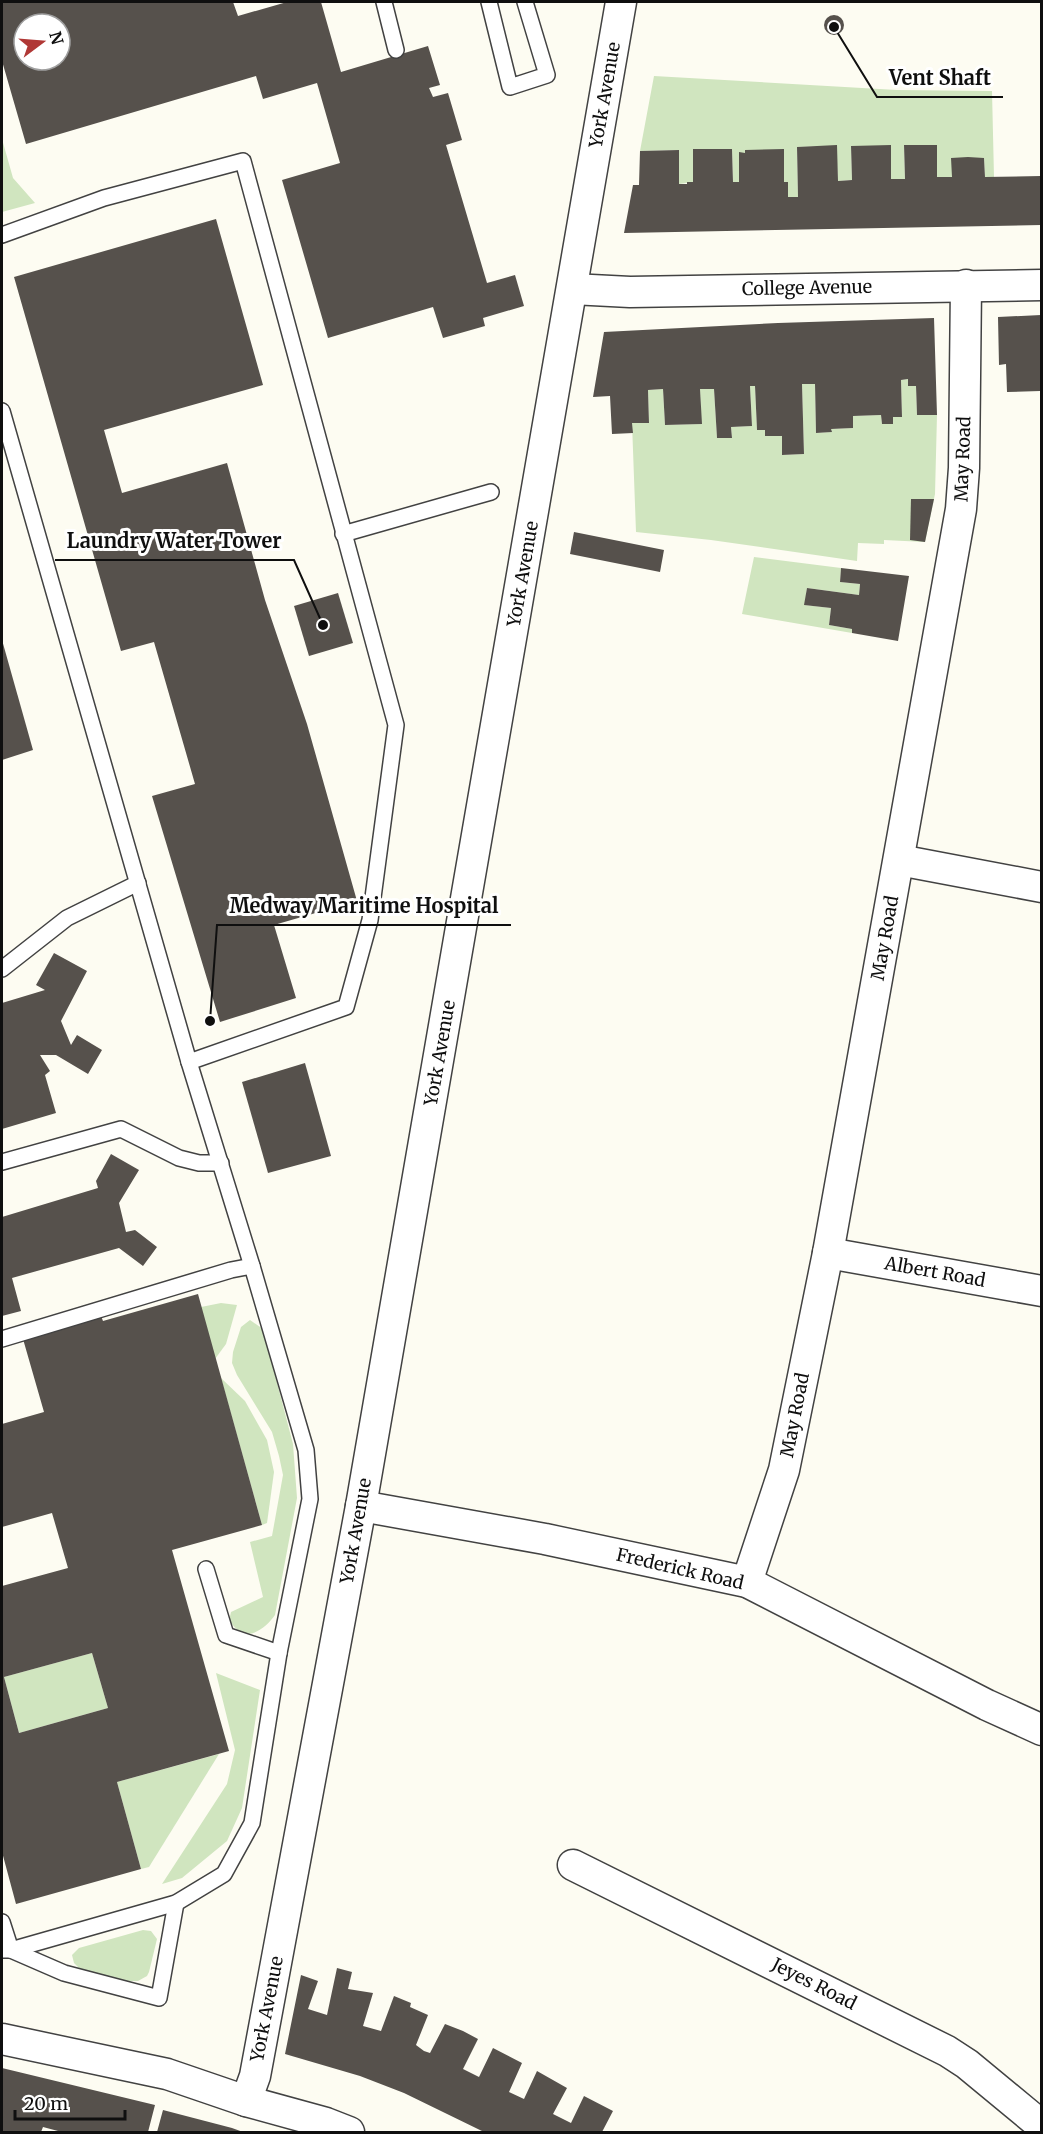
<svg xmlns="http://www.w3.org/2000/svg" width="1043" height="2134" viewBox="0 0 1043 2134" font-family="Merriweather,serif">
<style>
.green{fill:#d0e5bf}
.building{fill:#56514c;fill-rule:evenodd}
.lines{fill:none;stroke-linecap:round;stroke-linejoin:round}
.lane-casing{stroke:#424242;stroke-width:18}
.street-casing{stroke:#424242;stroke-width:33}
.lane{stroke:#fff;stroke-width:15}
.street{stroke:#fff;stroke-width:30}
.labels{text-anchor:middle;stroke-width:6;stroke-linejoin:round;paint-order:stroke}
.street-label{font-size:18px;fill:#0f0f0f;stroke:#fff}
.leader{fill:none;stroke:#0f0f0f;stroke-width:2}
.callout-dot{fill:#0f0f0f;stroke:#fff;stroke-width:2}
.callout-label{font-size:20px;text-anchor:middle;font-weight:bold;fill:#0f0f0f;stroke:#fff;stroke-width:6;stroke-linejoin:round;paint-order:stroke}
</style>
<rect width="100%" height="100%" fill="#fdfcf2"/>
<g class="green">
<path d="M654,76L897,90L992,91L994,177H985L984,158H952V177H937V145H904L905,179H891L890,146H851L852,180L838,181L836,146L797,147L798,197H788V182H784L783,150H746L745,153H739V182H733L732,149H693V182L679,184V150L640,151Z"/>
<path d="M2,139L13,178L35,203L2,212Z"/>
<path d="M908,379V386H916L917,415H937L935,494L925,542L884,540V544L858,543L857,561L711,540L636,532L632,423H649L648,390L663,389L665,425L701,424L700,389H714L717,438H732L731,427L752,426L750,386H755L757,430H765V436H782V455L804,454L802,384H815L816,433L831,432V429L853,428V416L881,415L882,424H893V417H902L901,380Z"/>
<path d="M754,557L841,568L840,582L860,584L859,595L807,588L805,605L831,608L829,625L852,629V633L742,614Z"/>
<path d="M221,1303L237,1305L226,1344L215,1359L201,1307Z"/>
<path d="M250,1320L263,1329L293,1444L297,1498L275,1615C268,1625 253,1639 240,1632C237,1630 232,1624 229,1621L231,1612L263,1597L250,1542L272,1536L283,1475L279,1456L272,1432L237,1375L232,1363L233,1352L241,1327Z"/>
<path d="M221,1378L245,1401L267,1440L274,1472L267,1523L262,1525Z"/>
<path d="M92,1653L108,1708L19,1733L4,1677Z"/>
<path d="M216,1673L260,1690L242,1808L227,1841L182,1878L162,1884L227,1784L235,1750Z"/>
<path d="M219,1754L149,1867L141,1869L117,1782Z"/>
<path d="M143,1930L151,1931L157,1939L149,1972L147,1976L138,1981H127L81,1970L74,1963L72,1955L79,1948Z"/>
</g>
<g class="building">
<path d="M2,2H233L238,16L287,2H321L341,72L428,46L440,85L429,88L433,97L448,93L462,140L446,145L487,283L515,275L524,306L483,318L485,326L443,338L433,307L328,338L282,180L340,163L317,83L263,99L256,76L26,144L2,61ZM24,24H60V60H24Z"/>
<circle cx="834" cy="25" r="10"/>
<path d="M837,145L838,181L852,180L851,146L891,145V179H905L904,145H937V177H952L951,158L968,157L984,158L985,177L1041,176V225L624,233L633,185H639L640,151L679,150V184H687V182H693V149H732L733,182H739V152L745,153V150L784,149V182H788V197H798L797,147Z"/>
<path d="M216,219L263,385L104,430L122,493L227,463L265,600L307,724L357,901L274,925L296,998L220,1022L152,796L195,784L154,642L121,651L14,277Z"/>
<path d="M1041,315L1040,391L1007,392L1006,364L999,365L998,317Z"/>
<path d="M934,318L937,415H917L916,386H908V379L901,380L902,417H893V424H882L881,415L853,416V428L831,429L832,432L816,433L815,384H802L804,454L782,455V436H765V430H757L755,386H750L752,426L731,427L732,438H717L714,389H700L702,424L665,425L663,389L648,390L649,423H632L633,433L612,434L610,396L593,397L604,332L778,323Z"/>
<path d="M911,499H934L925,542L910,540Z"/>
<path d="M574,532L664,550L660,572L570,554Z"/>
<path d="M841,568L909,576L898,641L852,633V629L829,625L831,608L804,605L807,588L859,595L860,584L840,582Z"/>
<path d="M338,593L353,643L309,656L294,606Z"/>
<path d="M2,640L33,750L2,760Z"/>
<path d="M54,953L87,971L61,1021L71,1045L77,1035L102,1050L88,1074L56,1055H40L50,1071L45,1075L56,1113L2,1129V1003L45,990L36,985Z"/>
<path d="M305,1063L331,1156L268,1173L242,1082Z"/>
<path d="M111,1154L139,1170L119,1203L126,1232L135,1230L157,1247L143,1266L119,1248L12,1278L21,1311L2,1316V1217L98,1188L96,1181Z"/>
<path d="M198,1294L262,1525L172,1550L229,1751L117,1782L141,1869L16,1904L2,1852V1586L68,1568L52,1513L2,1527V1424L44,1412L23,1339L101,1316L103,1321ZM92,1653L108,1708L19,1733L4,1677Z"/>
<path d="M337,1968L352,1972L348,1989L373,1993L363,2026L381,2031L394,1996L411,2003L410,2007L428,2015L416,2045L424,2051L430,2053L445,2024L463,2031L478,2039L463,2069L479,2077L493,2048L522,2063L509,2092L524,2099L537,2071L567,2088L553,2114L571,2123L584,2096L613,2111L602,2132H484L404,2093L360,2076L285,2054L301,1975L318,1981L308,2009L327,2015Z"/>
<path d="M2,2068L155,2105L148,2132H58V2131L43,2127L41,2132H2L3,2117H2Z"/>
<path d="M163,2110L232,2128L243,2132H157Z"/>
</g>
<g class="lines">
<g class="lane-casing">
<g id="lane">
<path d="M384,2L396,50"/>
<path d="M489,2L510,87L547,75L525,2"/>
<path d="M2,235L104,198L243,161L396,725L370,920L346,1007L189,1062"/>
<path d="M2,411L189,1062L252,1266L306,1450L310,1499L279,1653L252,1823L224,1874L176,1903L11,1950H2"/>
<path d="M343,534L491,492"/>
<path d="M2,969L67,918L138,883"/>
<path d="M2,1162L121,1129L179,1158L199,1163H221"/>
<path d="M2,1339L231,1270L252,1266"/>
<path d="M206,1569L226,1635L279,1653"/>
<path d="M2,1922L11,1950L64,1973L159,1998L176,1903"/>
</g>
</g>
<g class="street-casing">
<g id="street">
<path d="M572,289L630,292L1042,285"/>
<path d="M899,860L1042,887"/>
<path d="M828,1253L1042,1291"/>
<path d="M361,1506L545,1539L747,1582L987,1705L1042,1730"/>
<path d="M747,1582L784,1470L828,1253L961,509L964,468L966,285"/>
<path d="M573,1865L947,2051L967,2064L1042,2126"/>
<path d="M2,2039L167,2074L246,2101L326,2123L349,2132"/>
<path d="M246,2101L255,2076L361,1506L621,2"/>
</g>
</g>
<use href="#lane" class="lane"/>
<use href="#street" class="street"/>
</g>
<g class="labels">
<g class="street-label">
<text transform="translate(605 95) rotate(-80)" y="6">York Avenue</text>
<text transform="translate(807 288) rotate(-1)" y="6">College Avenue</text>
<text transform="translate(963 459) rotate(-88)" y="6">May Road</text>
<text transform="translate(523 574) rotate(-80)" y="6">York Avenue</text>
<text transform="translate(885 938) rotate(-80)" y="6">May Road</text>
<text transform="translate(440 1053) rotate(-80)" y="6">York Avenue</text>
<text transform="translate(935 1272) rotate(10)" y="6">Albert Road</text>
<text transform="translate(795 1415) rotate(-79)" y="6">May Road</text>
<text transform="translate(356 1531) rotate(-80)" y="6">York Avenue</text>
<text transform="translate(680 1569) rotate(13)" y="6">Frederick Road</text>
<text transform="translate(814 1984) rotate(27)" y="6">Jeyes Road</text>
<text transform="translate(267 2009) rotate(-79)" y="6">York Avenue</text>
</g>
</g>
<path class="leader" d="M834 27L877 97H1003M323 625L294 560H55M210 1021L217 925H511"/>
<g class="callout-dot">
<circle cx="834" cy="27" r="6"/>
<circle cx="323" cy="625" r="6"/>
<circle cx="210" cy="1021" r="6"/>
</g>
<g class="callout-label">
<text x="940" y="85">Vent Shaft</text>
<text x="174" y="548">Laundry Water Tower</text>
<text x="364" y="913">Medway Maritime Hospital</text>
</g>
<rect width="1043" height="2134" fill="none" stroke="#0f0f0f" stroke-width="6"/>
<g transform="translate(42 42) rotate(74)"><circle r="28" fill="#ffffff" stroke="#9f9f9f" stroke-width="1.5"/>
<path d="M0-4.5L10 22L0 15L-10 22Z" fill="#b03836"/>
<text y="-9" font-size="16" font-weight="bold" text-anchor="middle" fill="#0f0f0f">N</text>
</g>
<path d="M15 2110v9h110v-9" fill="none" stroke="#0f0f0f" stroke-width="3"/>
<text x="24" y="2110" font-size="18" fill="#0f0f0f" stroke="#ffffff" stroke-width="4.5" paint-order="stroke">20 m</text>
</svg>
